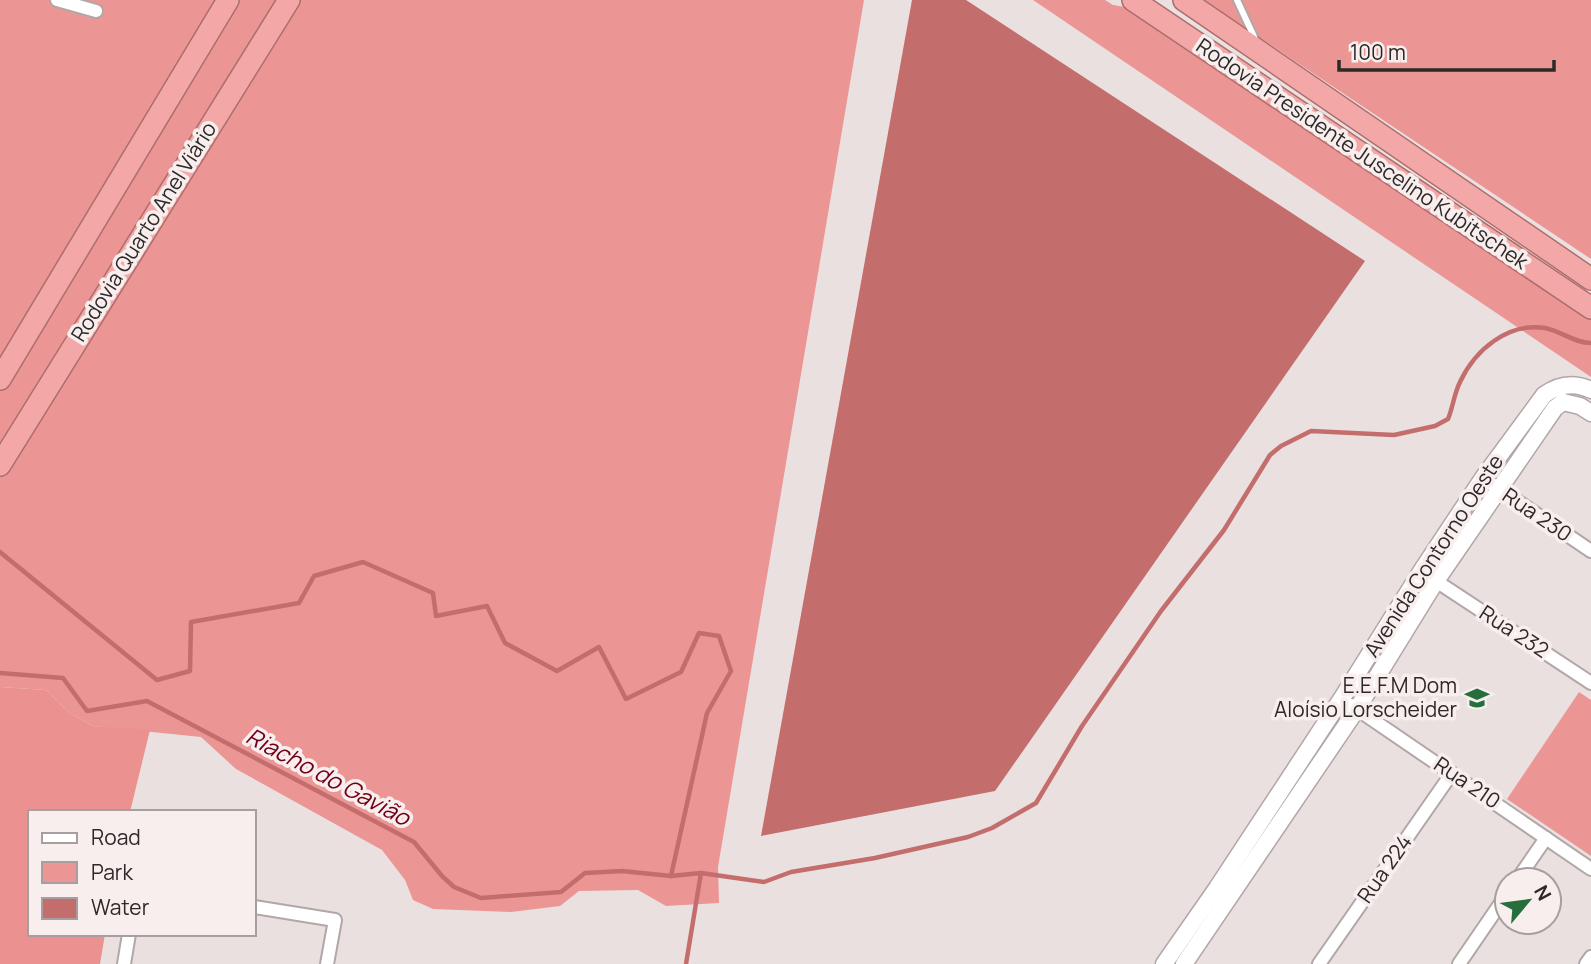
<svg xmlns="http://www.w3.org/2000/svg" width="1591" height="964" viewBox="0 0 1591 964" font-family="Manrope,sans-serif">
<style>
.green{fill:#eb9694}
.forest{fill:#eb918f}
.water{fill:#c36d6c}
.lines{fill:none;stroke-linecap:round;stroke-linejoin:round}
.stream{stroke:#c36d6c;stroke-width:4.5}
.service-casing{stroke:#b1a7a6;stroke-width:10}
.minor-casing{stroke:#b1a7a6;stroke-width:16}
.tertiary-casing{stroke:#b1a7a6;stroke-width:19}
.trunk-casing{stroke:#ac6e6d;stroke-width:24}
.service{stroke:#fff;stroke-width:6}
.minor{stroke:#fff;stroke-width:12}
.tertiary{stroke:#fff;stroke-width:16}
.trunk{stroke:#f3a8a7;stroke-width:21}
.labels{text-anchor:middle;stroke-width:7;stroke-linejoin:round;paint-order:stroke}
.street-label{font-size:21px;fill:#2d2929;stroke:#f8eeed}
.poi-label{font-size:21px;fill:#2d2929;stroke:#f8eeed;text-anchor:end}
.water-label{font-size:23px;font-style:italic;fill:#6f0015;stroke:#f8eeed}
</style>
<rect width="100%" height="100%" fill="#ebe0e0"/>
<g class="green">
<path d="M0,0H864L718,867L719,903L666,906L638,890L579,891L560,906L511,912L433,909L413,900L405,880L382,850L236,769L201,737L93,726L69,713L46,690L0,687Z"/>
<path d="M1033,0H1105L1113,5L1125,7L1591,320V377Z"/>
<path d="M1205,0H1591V259L1223,13Z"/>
<path d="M1579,692L1591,700V856L1507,799Z"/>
</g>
<path class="forest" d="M0,687L46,690L69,713L93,726L150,730L130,812H30V934H105L100,964H0Z"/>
<path class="water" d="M912,0H966L1365,261L995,791L761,836Z"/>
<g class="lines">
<g class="stream">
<path d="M0,552L157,680L190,671L191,622L299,603L314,576L363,562L433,593L436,616L487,606L505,643L557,671L599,647L626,699L681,672L699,633L719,636L731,671L707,713L671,876"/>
<path d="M0,673L63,678L87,711L147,701L414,842L442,876L454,887L481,898L561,892L585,873L622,871L671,876L701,873L764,882L791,872L875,858L968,837L992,828L1036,803L1082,726L1161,611L1224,530L1270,455L1281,446L1311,431L1394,435L1435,426L1448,419C1453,407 1454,394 1460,382C1475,350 1508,322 1545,328C1561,331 1574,343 1591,343"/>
<path d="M686,964L701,873"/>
</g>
<g class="service-casing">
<path id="service" d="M1237,0L1256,41"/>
</g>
<g class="minor-casing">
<g id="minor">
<path d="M57,0L96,11"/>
<path d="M1483,478L1591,551"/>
<path d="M1436,581L1591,683"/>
<path d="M1351,705L1591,869"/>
<path d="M1517,880L1546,838"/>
<path d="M254,907L335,920L327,964"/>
<path d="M124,964L129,934"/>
<path d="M1319,964L1452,773"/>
<path d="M1459,964L1507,894"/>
<path d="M1586,964L1591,957"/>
</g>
</g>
<g class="tertiary-casing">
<g id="tertiary">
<path d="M1563,402L1580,406L1591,413"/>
<path d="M1164,964L1217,888L1342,698L1422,570L1483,478L1544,395C1559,384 1574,382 1591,390"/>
<path d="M1184,964L1357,709L1436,581L1555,408L1563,402"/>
</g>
</g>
<g class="trunk-casing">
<g id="trunk">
<path d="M1133,0L1591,308"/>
<path d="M1184,0L1591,279"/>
<path d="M0,379L228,0"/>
<path d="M0,465L289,0"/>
</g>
</g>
<use href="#service" class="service"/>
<use href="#minor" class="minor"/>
<use href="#tertiary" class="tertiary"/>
<use href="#trunk" class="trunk"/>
</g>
<defs>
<g id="school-bare" transform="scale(1.89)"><path d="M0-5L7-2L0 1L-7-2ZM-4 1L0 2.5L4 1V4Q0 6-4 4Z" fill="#266f3c" stroke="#f8eeed" stroke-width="2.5" paint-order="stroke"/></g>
</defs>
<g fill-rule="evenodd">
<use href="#school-bare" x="1477" y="698"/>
</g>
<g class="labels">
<g class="street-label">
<text transform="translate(1362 154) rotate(34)" y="7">Rodovia Presidente Juscelino Kubitschek</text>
<text transform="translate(144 232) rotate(-58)" y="7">Rodovia Quarto Anel Viário</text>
<text transform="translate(1537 515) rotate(34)" y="7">Rua 230</text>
<text transform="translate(1434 556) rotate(-57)" y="7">Avenida Contorno Oeste</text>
<text transform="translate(1514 632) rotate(33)" y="7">Rua 232</text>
<text transform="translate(1467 783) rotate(34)" y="7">Rua 210</text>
<text transform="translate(1385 869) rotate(-55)" y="7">Rua 224</text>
</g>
<g class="poi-label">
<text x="1457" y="693">E.E.F.M Dom<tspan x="1457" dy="24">Aloísio Lorscheider</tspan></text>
</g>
<g class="water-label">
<text transform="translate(328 777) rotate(28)" y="8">Riacho do Gavião</text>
</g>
</g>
<rect x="28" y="810" width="228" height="126" fill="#f8eeed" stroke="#a79f9f" stroke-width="2"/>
<rect x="42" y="833" width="35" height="10" fill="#ffffff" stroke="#a79f9f" stroke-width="2"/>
<text x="91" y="845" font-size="21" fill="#2d2929">Road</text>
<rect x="42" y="862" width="35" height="21" fill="#eb9694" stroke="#a79f9f" stroke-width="2"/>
<text x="91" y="880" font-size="21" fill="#2d2929">Park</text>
<rect x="42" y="898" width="35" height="21" fill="#c36d6c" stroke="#a79f9f" stroke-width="2"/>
<text x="91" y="915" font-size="21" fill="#2d2929">Water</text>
<g transform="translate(1528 901) rotate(61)"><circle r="33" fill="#f8eeed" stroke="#a79f9f" stroke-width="2"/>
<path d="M0-5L12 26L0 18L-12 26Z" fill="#266f3c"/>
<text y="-10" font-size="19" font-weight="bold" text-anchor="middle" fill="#2d2929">N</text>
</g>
<path d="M1339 60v10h215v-10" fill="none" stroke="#2d2929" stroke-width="3.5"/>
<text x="1350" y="60" font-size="21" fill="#2d2929" stroke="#f8eeed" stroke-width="5" paint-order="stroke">100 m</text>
</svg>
